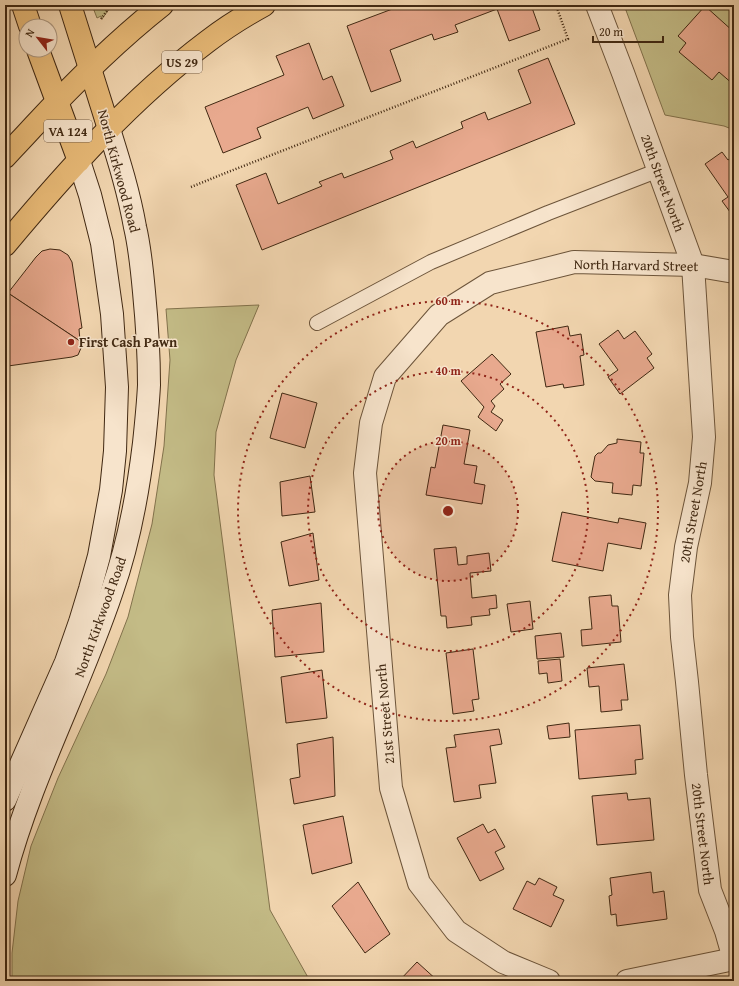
<svg xmlns="http://www.w3.org/2000/svg" width="739" height="986" viewBox="0 0 739 986" font-family="'Gentium Book Plus',serif">
<style>
.green{fill:#c3bb86;stroke:#82724c}
.building{fill:#e8a98e;stroke:#402812}
.lines{fill:none;stroke-linecap:round;stroke-linejoin:round}
.service-casing{stroke:#6c543a;stroke-width:16}
.minor-casing{stroke:#6c543a;stroke-width:24}
.secondary-casing{stroke:#402812;stroke-width:24}
.primary-casing{stroke:#402812;stroke-width:24}
.path{stroke:#402812;stroke-width:2.5;stroke-dasharray:1 2;stroke-linecap:butt}
.service{stroke:#f7e4cc;stroke-width:14}
.minor{stroke:#f7e4cc;stroke-width:22}
.secondary{stroke:#f7e4cc;stroke-width:22}
.primary{stroke:#e9bb78;stroke-width:22}
.ring{fill:none;stroke:#8f2418;stroke-width:2;stroke-dasharray:2 4}
.poi-dot{fill:#8f2418;stroke:#f7e4cc;stroke-width:1.5}
.labels{text-anchor:middle;stroke-width:3;stroke-linejoin:round;paint-order:stroke}
.shield{fill:#f7e4cc;stroke:#77604a;stroke-width:1}
.shield-label{font-size:13px;font-weight:bold;fill:#402812}
.street-label{font-size:14px;fill:#402812;stroke:#f7e4cc}
.poi-label{font-size:14px;font-weight:bold;fill:#402812;stroke:#f7e4cc;text-anchor:start}
.centre{fill:#8f2418;stroke:#f7e4cc;stroke-width:2}
.ring-label{font-size:12px;text-anchor:middle;font-weight:bold;fill:#8f2418;stroke:#f7e4cc;stroke-width:3;stroke-linejoin:round;paint-order:stroke}
</style>
<rect width="100%" height="100%" fill="#f2d6b0"/>
<filter id="stains"><feTurbulence type="fractalNoise" baseFrequency=".005" numOctaves="4"/><feColorMatrix values="0 0 0 0 .2 0 0 0 0 .09 0 0 0 0 .02 0 0 0 .5 -.17"/></filter>
<radialGradient id="worn" r=".72"><stop offset=".6" stop-color="#630" stop-opacity="0"/><stop offset="1" stop-color="#630" stop-opacity=".3"/></radialGradient>
<g class="green">
<path d="M92,5H112L102,19L101,16L97,18Z"/>
<path d="M624,5H734V130L724,126L665,115Z"/>
<path d="M259,305L236,360L216,432L214,475L270,910L310,981H12V953L18,901L31,846L58,778L106,674L128,617L152,524L164,446L170,360L166,309Z"/>
</g>
<g class="building">
<path d="M403,5H531L540,30L509,41L497,9L455,25L458,32L434,40L432,34L390,50L401,81L371,92L347,26Z"/>
<path d="M705,6L734,32V85L719,72L712,80L679,52L686,43L678,36Z"/>
<path d="M309,43L323,80L332,76L344,106L313,119L308,107L257,128L261,138L223,153L205,107L284,75L276,56Z"/>
<path d="M548,58L575,124L262,250L236,185L266,173L278,204L322,186L319,182L342,173L344,178L393,159L390,151L413,141L416,148L463,128L461,122L485,112L488,120L531,103L518,70Z"/>
<path d="M722,152L728,160L734,156V215L733,216L722,201L728,197L705,164Z"/>
<path d="M50,249L60,250L68,255L72,262L82,328L79,329L80,341L8,293L36,257L42,251Z"/>
<path d="M8,293L80,341L81,348L78,355L72,357L8,366L5,364V297Z"/>
<path d="M568,326L570,336L581,334L584,355L580,356L584,385L564,388L563,384L546,387L536,332Z"/>
<path d="M618,330L624,339L635,331L652,354L647,358L654,368L620,394L608,377L618,370L599,344Z"/>
<path d="M492,354L511,374L500,384L504,389L491,401L495,406L491,412L503,420L496,431L478,417L484,407L461,381Z"/>
<path d="M282,393L317,403L305,448L270,438Z"/>
<path d="M443,425L470,430L464,464L477,466L474,483L485,485L482,504L426,495L431,467L435,468Z"/>
<path d="M617,439L641,442L640,453H644L641,486L633,485L632,495L612,493L613,483L595,481L591,477L595,456L598,453H601L608,445L617,443Z"/>
<path d="M310,476L315,512L282,516L280,482Z"/>
<path d="M562,512L618,523L619,518L646,523L641,549L608,543L603,571L552,561Z"/>
<path d="M313,533L319,580L289,586L281,542Z"/>
<path d="M456,547L458,565L467,564V556L489,553L491,571L470,573L472,598L496,595L497,608L489,609L490,615L471,617L472,625L447,628L446,616H441L434,549Z"/>
<path d="M732,593H734V633Z"/>
<path d="M611,595L612,606H618L621,642L582,646L581,630L592,629L589,597Z"/>
<path d="M530,601L533,629L511,632L507,604Z"/>
<path d="M321,603L324,652L275,657L272,610Z"/>
<path d="M561,633L564,657L537,659L535,636Z"/>
<path d="M473,649L479,699L472,700L474,711L453,714L446,653Z"/>
<path d="M560,659L562,681L548,683L547,673L539,674L538,661Z"/>
<path d="M624,664L628,700H621L622,710L601,712L599,686L589,687L587,668Z"/>
<path d="M322,670L327,718L286,723L281,677Z"/>
<path d="M569,723L570,737L549,739L547,726Z"/>
<path d="M640,725L643,759L635,760L636,774L579,779L575,730Z"/>
<path d="M499,729L502,744L490,746L496,783L479,785L481,798L454,802L446,748L456,747L454,735Z"/>
<path d="M333,737L335,796L294,804L290,779L300,777L297,744Z"/>
<path d="M627,793L628,800L650,798L654,840L597,845L592,796Z"/>
<path d="M343,816L352,863L312,874L303,825Z"/>
<path d="M483,824L488,833L495,829L505,847L495,852L504,869L480,881L457,838Z"/>
<path d="M651,872L653,893L664,891L667,919L617,926L616,914L611,915L609,896L612,895L610,878Z"/>
<path d="M539,878L557,887L553,895L564,900L551,927L513,909L527,881L535,885Z"/>
<path d="M358,882L390,934L365,953L332,906Z"/>
<path d="M417,962L438,981H399Z"/>
</g>
<g class="lines">
<g class="service-casing">
<path id="service" d="M317,323L431,262L548,213L659,170"/>
</g>
<g class="minor-casing">
<g id="minor">
<path d="M597,5L623,73L693,265L704,437L700,483L686,547L680,595L682,637L687,682L696,775L710,890L726,931L734,959"/>
<path d="M549,981L503,962L456,931L419,883L391,788L365,473L371,423L385,377L439,315L490,283L574,262L693,265L734,272"/>
<path d="M627,981L734,959"/>
</g>
</g>
<g class="secondary-casing">
<g id="secondary">
<path d="M5,800L66,662L80,622L90,589L99,556L111,490L115,451L117,387L112,314L102,243L90,195L79,161"/>
<path d="M5,875C31,777 80,687 112,591C129,543 138,493 144,443C146,424 148,405 149,385C149,354 147,323 144,292C142,270 140,248 135,227C129,193 119,161 109,129"/>
</g>
</g>
<g class="primary-casing">
<g id="primary">
<path d="M23,5L30,26"/>
<path d="M70,5L109,129"/>
<path d="M38,50L79,161"/>
<path d="M5,157C14,147 23,138 32,128C73,84 115,42 162,5"/>
<path d="M5,245C66,172 131,99 208,41C225,28 244,16 264,5"/>
</g>
</g>
<g class="path">
<path d="M101,19L111,5"/>
<path d="M191,187L223,174L568,39L556,5"/>
</g>
<use href="#service" class="service"/>
<use href="#minor" class="minor"/>
<use href="#secondary" class="secondary"/>
<use href="#primary" class="primary"/>
</g>
<circle cx="448" cy="511" r="70" fill="#8f2418" fill-opacity=".12"/>
<g class="ring">
<circle cx="448" cy="511" r="70"/>
<circle cx="448" cy="511" r="140"/>
<circle cx="448" cy="511" r="210"/>
</g>
<circle class="poi-dot" cx="71" cy="342" r="4"/>
<g class="labels">
<g class="shield">
<rect x="162" y="51" width="40" height="22" rx="3"/>
<rect x="44" y="120" width="48" height="22" rx="3"/>
</g>
<g class="shield-label">
<text x="182" y="67">US 29</text>
<text x="68" y="136">VA 124</text>
</g>
<g class="street-label">
<text transform="translate(119 171) rotate(75)" y="5">North Kirkwood Road</text>
<text transform="translate(663 183) rotate(70)" y="5">20th Street North</text>
<text transform="translate(636 265) rotate(1)" y="5">North Harvard Street</text>
<text transform="translate(693 512) rotate(-80)" y="5">20th Street North</text>
<text transform="translate(100 617) rotate(-70)" y="5">North Kirkwood Road</text>
<text transform="translate(385 714) rotate(-95)" y="5">21st Street North</text>
<text transform="translate(703 834) rotate(83)" y="5">20th Street North</text>
</g>
<g class="poi-label">
<text x="79" y="347">First Cash Pawn</text>
</g>
</g>
<circle cx="448" cy="511" r="6" class="centre"/>
<g class="ring-label">
<text x="448" y="305">60 m</text>
<text x="448" y="375">40 m</text>
<text x="448" y="445">20 m</text>
</g>
<rect width="739" height="986" fill="none" stroke="#f2d6b0" stroke-width="20"/>
<rect x="6" y="6" width="727" height="974" fill="none" stroke="#402812" stroke-width="2"/>
<rect x="10" y="10" width="719" height="966" fill="none" stroke="#402812"/>
<g transform="translate(38 38) rotate(301)"><circle r="19" fill="#f7e4cc" stroke="#ae9982"/>
<path d="M0-3L7 15L0 10L-7 15Z" fill="#8f2418"/>
<text y="-6" font-size="11" font-weight="bold" text-anchor="middle" fill="#402812">N</text>
</g>
<path d="M593 36v6h70v-6" fill="none" stroke="#402812" stroke-width="2"/>
<text x="599" y="36" font-size="12" fill="#402812" stroke="#f7e4cc" stroke-width="3" paint-order="stroke">20 m</text>
<rect width="100%" height="100%" filter="url(#stains)"/>
<rect width="100%" height="100%" fill="url(#worn)"/>
</svg>
